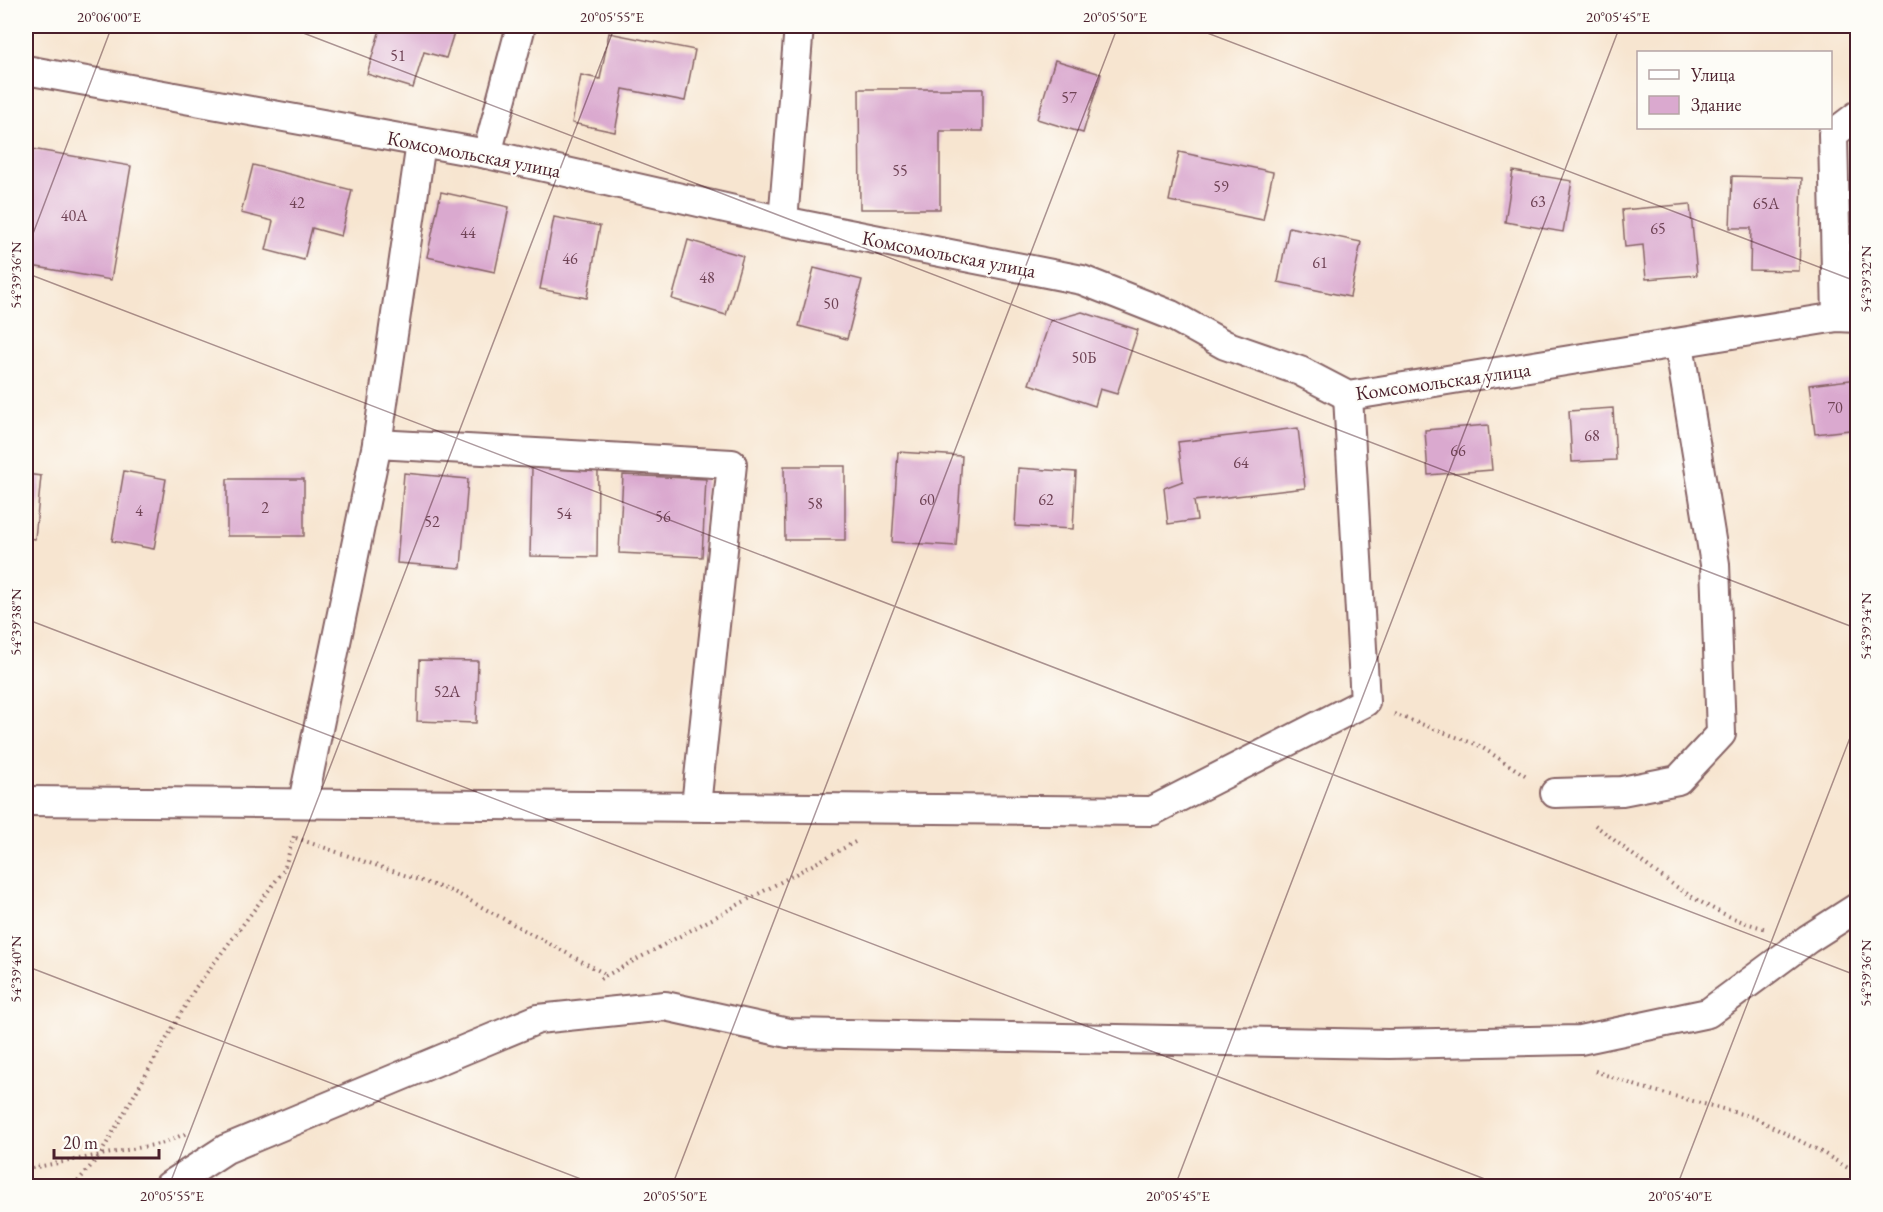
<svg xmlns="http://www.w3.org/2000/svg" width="1883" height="1212" viewBox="0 0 1883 1212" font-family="'EB Garamond',serif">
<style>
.building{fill:#daa9cf}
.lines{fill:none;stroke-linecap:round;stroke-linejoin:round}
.street-casing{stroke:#876465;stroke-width:32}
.path{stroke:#876465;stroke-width:4;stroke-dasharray:1.5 4.5;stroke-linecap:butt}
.street{stroke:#fff;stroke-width:28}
.ticks{fill:none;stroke:#4a1f2b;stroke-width:1.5;stroke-opacity:0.45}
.labels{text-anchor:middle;stroke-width:4.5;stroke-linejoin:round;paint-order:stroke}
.number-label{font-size:16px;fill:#6e4254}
.street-label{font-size:20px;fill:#4a1f2b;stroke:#fdfcf7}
.neatline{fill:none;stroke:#4a1f2b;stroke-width:2}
.ticks-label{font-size:15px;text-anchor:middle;fill:#4a1f2b}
</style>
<rect width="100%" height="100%" fill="#fdfcf7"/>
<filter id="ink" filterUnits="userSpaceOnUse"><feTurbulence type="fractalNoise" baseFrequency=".0167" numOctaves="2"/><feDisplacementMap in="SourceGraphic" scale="12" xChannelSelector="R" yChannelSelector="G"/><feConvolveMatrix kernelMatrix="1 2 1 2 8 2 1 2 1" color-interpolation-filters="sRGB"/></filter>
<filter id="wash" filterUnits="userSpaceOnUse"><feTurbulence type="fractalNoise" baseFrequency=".008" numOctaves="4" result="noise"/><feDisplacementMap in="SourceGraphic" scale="24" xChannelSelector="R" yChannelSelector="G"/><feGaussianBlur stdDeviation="1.35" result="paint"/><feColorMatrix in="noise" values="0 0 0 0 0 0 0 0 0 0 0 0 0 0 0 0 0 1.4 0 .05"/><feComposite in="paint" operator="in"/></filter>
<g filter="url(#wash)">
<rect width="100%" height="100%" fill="#f7e5d0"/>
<g id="blocks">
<g class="building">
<path d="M381,26H456L446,58L424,52L413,88L367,74Z"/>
<path d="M609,33L695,50L685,101L623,89L615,132L572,123L581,75L600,79Z"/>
<path d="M1055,60L1101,74L1083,133L1037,119Z"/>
<path d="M859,89H983V131H940V209H860Z"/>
<path d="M26,148L131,166L111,280L26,265Z"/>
<path d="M1179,152L1273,172L1263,220L1169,201Z"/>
<path d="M253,165L352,190L341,236L312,228L304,260L266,250L273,221L241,213Z"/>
<path d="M1513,171L1572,181L1563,232L1505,222Z"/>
<path d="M1732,176L1802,178L1799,271L1750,270L1751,228H1730Z"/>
<path d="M441,192L509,207L495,272L427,257Z"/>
<path d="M1690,204L1697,275L1646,279L1643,245L1625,247L1622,210Z"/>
<path d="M554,217L600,226L587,298L540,289Z"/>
<path d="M1289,227L1361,242L1350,297L1278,282Z"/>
<path d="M688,240L743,256L726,315L672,299Z"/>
<path d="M814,268L862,280L847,339L799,326Z"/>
<path d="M1082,312L1138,330L1117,394L1100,389L1095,406L1029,384L1050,321Z"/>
<path d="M1858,379V429L1815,434L1809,385Z"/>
<path d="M1613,408L1616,460L1572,462L1569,411Z"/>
<path d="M1488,425L1492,470L1428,475L1425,430Z"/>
<path d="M1298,428L1305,488L1194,501L1197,520L1168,524L1164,488L1183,481L1178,442Z"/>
<path d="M898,452L962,456L956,546L892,542Z"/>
<path d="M784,466H845V540H785Z"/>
<path d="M532,468L598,469L597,557L530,556Z"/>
<path d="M1018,468L1076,472L1073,529L1015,526Z"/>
<path d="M124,471L166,479L154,549L112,541Z"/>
<path d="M404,473L468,479L461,568L397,563Z"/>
<path d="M26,474L41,476L35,539L26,538Z"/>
<path d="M623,475L706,479L702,557L619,553Z"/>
<rect x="227" y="479" width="77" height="57"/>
<path d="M419,660L478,661L476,723L417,721Z"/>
</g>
</g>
</g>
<g filter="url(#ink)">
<use href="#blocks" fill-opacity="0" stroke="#876465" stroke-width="1.5"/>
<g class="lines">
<g class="street-casing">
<g id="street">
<path d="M26,70L487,154L783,221L1082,280L1171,315L1225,345L1300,371L1348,396L1837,317L1858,318"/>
<path d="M487,154L521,26"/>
<path d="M783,221L799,26"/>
<path d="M1837,317L1833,134L1858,115"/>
<path d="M377,444L421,143"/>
<path d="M1555,793L1622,791L1678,780L1721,734L1715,564L1679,344"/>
<path d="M26,801L1152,811L1365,702L1348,396"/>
<path d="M303,802L377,444L732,464L696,806"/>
<path d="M169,1186L226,1149L538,1019L665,1006L788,1033L1389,1044L1580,1040L1708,1013L1808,939L1858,907"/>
</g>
</g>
<g class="path">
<path d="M1394,714L1478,745L1528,777"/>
<path d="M1595,825C1648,866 1700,913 1767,929"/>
<path d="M296,838L454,892L607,975"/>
<path d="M600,979L855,842"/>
<path d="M1595,1071L1640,1087L1753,1117L1818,1150L1858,1174"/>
<path d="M26,1169L164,1143L189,1132"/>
<path d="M74,1186L100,1155L196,987L284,870L294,836"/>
</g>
<use href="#street" class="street"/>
</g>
</g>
<path class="ticks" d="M285,26L1858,629M1189,26L1858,282M26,252L112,26M26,273L1858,976M26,619L1503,1186M26,966L599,1186M169,1186L615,26M672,1186L1118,26M1175,1186L1620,26M1677,1186L1858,717"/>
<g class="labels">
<g class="number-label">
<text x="398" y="61">51</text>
<text x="1069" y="103">57</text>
<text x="900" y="176">55</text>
<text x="1221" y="192">59</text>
<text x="1538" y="207">63</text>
<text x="297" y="208">42</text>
<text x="1766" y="209">65А</text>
<text x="74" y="221">40А</text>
<text x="1658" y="234">65</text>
<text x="468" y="238">44</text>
<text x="570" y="264">46</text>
<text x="1320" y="268">61</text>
<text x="707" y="283">48</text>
<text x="831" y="309">50</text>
<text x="1084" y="363">50Б</text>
<text x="1835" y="413">70</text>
<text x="1592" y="441">68</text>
<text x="1458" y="456">66</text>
<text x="1241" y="468">64</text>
<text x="927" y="505">60</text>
<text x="1046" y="505">62</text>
<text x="815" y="509">58</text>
<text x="265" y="513">2</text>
<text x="139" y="516">4</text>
<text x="564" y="519">54</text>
<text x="663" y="522">56</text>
<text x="432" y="527">52</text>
<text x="447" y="697">52А</text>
</g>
<g class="street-label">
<text transform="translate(474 154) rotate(11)" y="7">Комсомольская улица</text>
<text transform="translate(949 254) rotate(11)" y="7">Комсомольская улица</text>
<text transform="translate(1443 381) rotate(-8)" y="7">Комсомольская улица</text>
</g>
</g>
<rect width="1883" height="1212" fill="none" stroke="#fdfcf7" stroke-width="66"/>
<rect x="1637" y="51" width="195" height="78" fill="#fdfcf7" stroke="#b5a4a5" stroke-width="1.5"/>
<rect x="1649" y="70" width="30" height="9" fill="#ffffff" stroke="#b5a4a5" stroke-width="1.5"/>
<text x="1691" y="81" font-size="18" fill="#4a1f2b">Улица</text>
<rect x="1649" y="96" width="30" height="18" fill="#daa9cf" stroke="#b5a4a5" stroke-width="1.5"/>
<text x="1691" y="111" font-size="18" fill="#4a1f2b">Здание</text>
<path d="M54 1149v9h105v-9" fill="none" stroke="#4a1f2b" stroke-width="3"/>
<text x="63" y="1149" font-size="18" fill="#4a1f2b" stroke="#fdfcf7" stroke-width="4.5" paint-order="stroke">20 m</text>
<rect x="33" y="33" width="1817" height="1146" class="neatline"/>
<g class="ticks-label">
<text x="109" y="22">20°06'00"E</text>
<text x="612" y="22">20°05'55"E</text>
<text x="1115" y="22">20°05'50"E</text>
<text x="1618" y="22">20°05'45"E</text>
<text transform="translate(16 275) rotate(-90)" y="5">54°39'36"N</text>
<text transform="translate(1866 279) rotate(-90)" y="5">54°39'32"N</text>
<text transform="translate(16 622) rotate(-90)" y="5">54°39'38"N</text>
<text transform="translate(1866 626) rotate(-90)" y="5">54°39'34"N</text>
<text transform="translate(16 969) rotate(-90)" y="5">54°39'40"N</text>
<text transform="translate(1866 973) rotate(-90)" y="5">54°39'36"N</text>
<text x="172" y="1201">20°05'55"E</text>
<text x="675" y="1201">20°05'50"E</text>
<text x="1178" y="1201">20°05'45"E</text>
<text x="1680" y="1201">20°05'40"E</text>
</g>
</svg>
